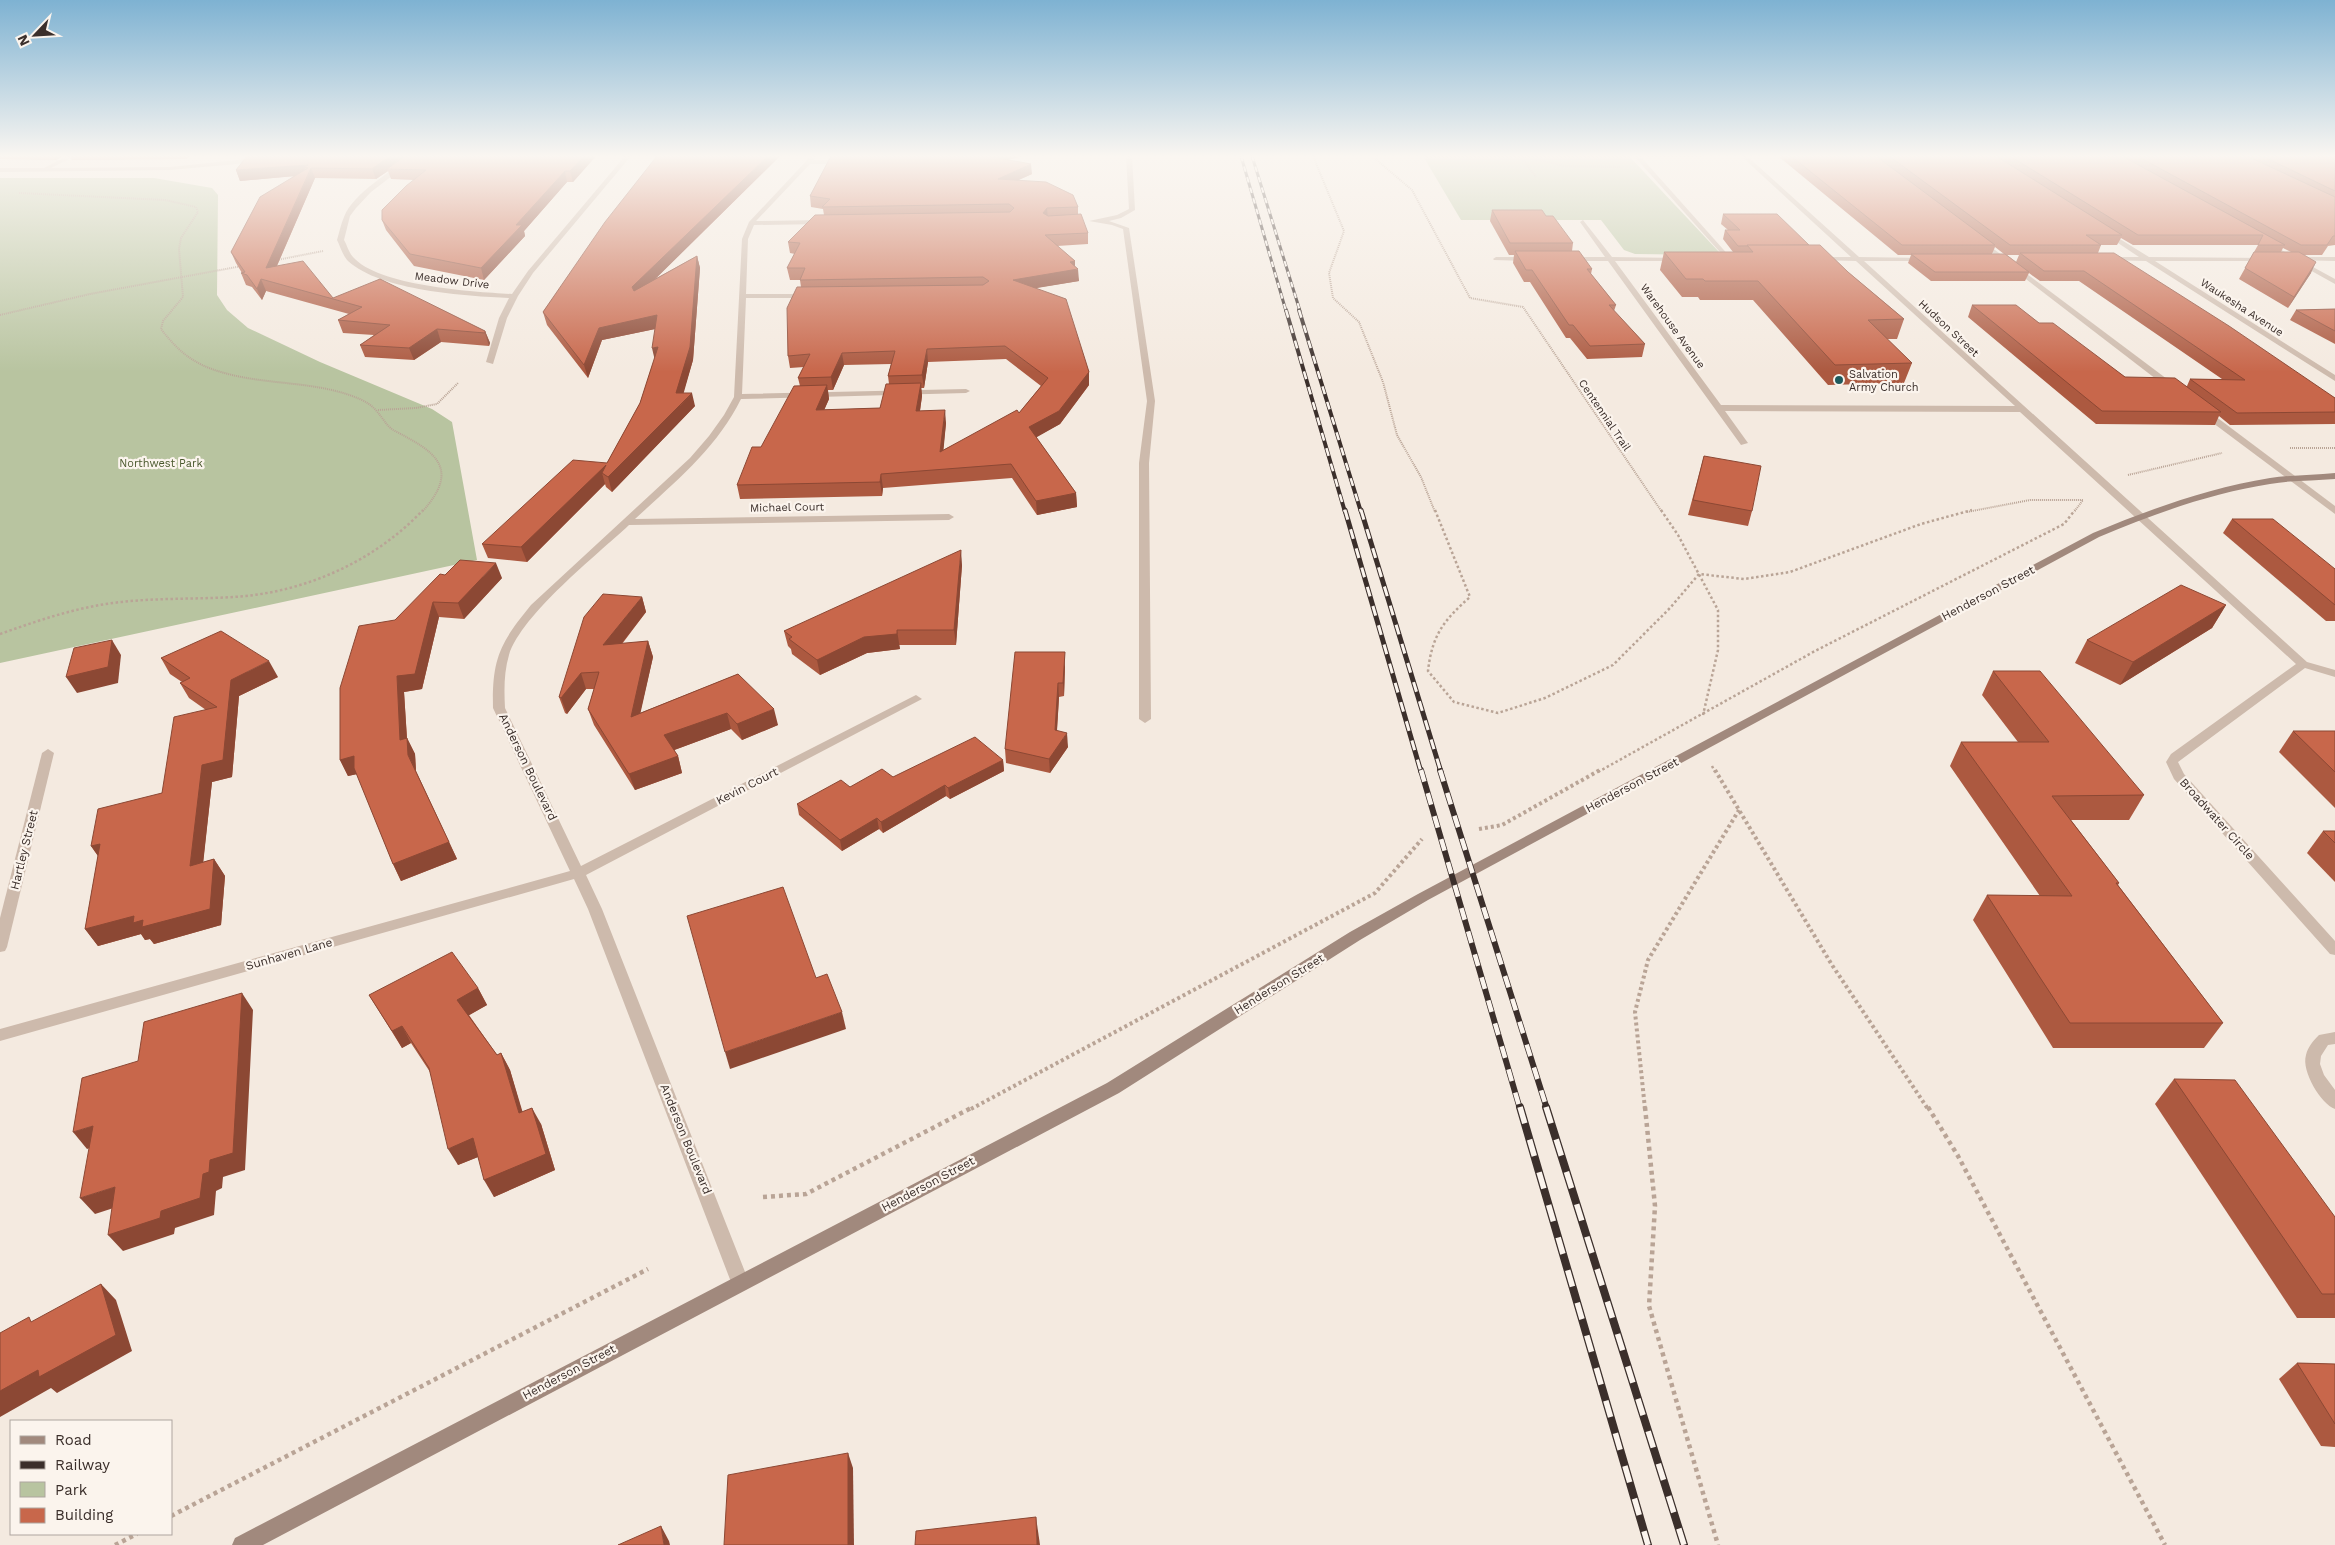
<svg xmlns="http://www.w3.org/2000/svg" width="2335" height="1545" viewBox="0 0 2335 1545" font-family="'Work Sans',sans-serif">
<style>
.green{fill:#b8c4a0}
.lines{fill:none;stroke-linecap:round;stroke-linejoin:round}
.path-far3{stroke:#b9a496;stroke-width:2;stroke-dasharray:1 1;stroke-linecap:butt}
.path-far2{stroke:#b9a496;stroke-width:2.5;stroke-dasharray:2.5 2.5;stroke-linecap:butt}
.path-far1{stroke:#b9a496;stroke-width:4;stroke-dasharray:3 3;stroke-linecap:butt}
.path{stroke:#b9a496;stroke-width:4.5;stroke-dasharray:4 4;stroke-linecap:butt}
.service{fill:#cdbaac;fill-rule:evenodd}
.minor{fill:#cdbaac;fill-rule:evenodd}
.secondary{fill:#a1897d;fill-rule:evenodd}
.rail-far4-casing{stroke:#3b2f2b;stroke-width:3}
.rail-far3-casing{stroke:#3b2f2b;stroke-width:4}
.rail-far2-casing{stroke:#3b2f2b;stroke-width:5}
.rail-far1-casing{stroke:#3b2f2b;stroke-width:6}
.rail-casing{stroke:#3b2f2b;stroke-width:8}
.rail-far4{stroke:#fbf4ed;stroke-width:2;stroke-dasharray:5.5;stroke-linecap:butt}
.rail-far3{stroke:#fbf4ed;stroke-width:2.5;stroke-dasharray:8;stroke-linecap:butt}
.rail-far2{stroke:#fbf4ed;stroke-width:3;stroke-dasharray:10;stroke-linecap:butt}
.rail-far1{stroke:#fbf4ed;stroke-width:4.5;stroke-dasharray:12;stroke-linecap:butt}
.rail{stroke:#fbf4ed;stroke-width:5.5;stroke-dasharray:17;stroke-linecap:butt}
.wall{fill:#ac5940;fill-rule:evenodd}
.shaded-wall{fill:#8c4834}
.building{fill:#c8674b;stroke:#8c4834}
.poi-dot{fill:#1f5a5d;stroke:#fbf4ed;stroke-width:2}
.labels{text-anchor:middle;stroke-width:4.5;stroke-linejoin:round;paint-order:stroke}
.far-street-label{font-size:11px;fill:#3b2f2b;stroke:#fbf4ed}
.far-poi-label{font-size:11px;fill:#3b2f2b;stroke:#fbf4ed;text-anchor:start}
.far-park-label{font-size:11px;fill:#4a592e;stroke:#fbf4ed}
.street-label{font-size:12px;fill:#3b2f2b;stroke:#fbf4ed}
</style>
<rect width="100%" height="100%" fill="#f4eae0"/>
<g class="green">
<path d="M1423,156H1629L1720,253L1717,255L1635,254L1624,250L1601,220H1461Z"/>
<path d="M0,178H154L212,188L218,195L217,295L227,310L248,328L320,362L432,409L452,422L477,560L0,663Z"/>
</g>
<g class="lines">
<g class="path-far3">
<path d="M1313,156L1344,231L1329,273L1333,298L1359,322L1383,382L1397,435L1421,477L1435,512"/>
<path d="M1372,156L1412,190L1470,298L1523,307L1662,512"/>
<path d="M1528,156L1526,157L1565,166L1621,167"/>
<path d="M1526,157L1520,156L1536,177"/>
<path d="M19,193L165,200L196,207L198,212L181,238L179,249L183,297L163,321L161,329C178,351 193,364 221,372C267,386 318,380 362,400C381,409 383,425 395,431C434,451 462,468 422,512"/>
<path d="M277,260L323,251"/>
<path d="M0,315L90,294L242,266"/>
<path d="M378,410L416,408L437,404L458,383"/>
<path d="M2290,448H2335"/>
<path d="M2128,475L2222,453"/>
<path d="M1967,512L2030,500H2083L2074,512"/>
</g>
<g class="path-far2">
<path d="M1435,510L1470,597C1444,620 1432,635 1428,671L1454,702L1498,713L1545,698L1613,665L1670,608L1699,574L1744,579L1790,572L1921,524L1972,510"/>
<path d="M1661,510L1678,535L1718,610V650L1703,715"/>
<path d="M0,634C37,621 74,608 113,603C157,597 202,600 246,596C312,589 377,559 423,510"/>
<path d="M1712,766L1715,772"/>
<path d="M1598,772L1815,651L2064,524L2075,510"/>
</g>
<g class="path-far1">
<path d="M1715,770L1832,965L1928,1109"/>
<path d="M1479,829L1502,825L1600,770"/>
<path d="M971,1109L1375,893L1422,839"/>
<path d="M1645,1109L1635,1012L1648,960L1739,810"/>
</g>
<g class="path">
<path d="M1645,1107L1655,1206L1649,1306L1718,1545"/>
<path d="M1928,1107L1958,1156L2165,1545"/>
<path d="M763,1197L806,1194L973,1107"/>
<path d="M171,1516L648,1269"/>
<path d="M115,1545L137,1534"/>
</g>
<g class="service">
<path d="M1126,156H1132L1135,210L1121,218L1109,221L1129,228L1155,401L1149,463L1151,719L1145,723L1139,719V463L1147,401L1123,229L1112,225L1089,221L1117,215L1129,209Z"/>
<path d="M1634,156H1640L1731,258V260H1727Z"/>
<path d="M1979,241H1983L2175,385V389H2169L1979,243Z"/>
<path d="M2267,242L2335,279V284L2265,245V243Z"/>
<path d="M2201,410H2207L2335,506V514L2201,414Z"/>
</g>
<g class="minor">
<path d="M67,156H75L51,168L170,167L274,156L237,164L170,170L0,172V168H44Z"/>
<path d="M411,156H418L371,192L356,208L350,216L344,240C347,245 349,253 353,257C378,286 474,292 512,294L528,271L625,156H631L533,273L518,296L507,318L493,364L486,362L499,318L509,298C466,296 381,291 348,261C343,256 340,246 337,240C339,233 341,224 344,217C354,192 391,172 411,156Z"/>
<path d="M811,156H817L813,160H844L847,162L844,164H810L756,221L823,220L826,222L823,224L754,225L748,239L746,294H809L813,296L809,298H746L742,394L966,389L970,391L966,393L741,399C717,448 675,482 635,519L949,514L954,517L949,520L629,525C597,555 522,614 509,655C504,672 504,689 505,708L581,866L912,697L916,695L922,699L586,875L602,909L749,1282L746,1288L740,1290L734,1288L731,1282L588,909L574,879L0,1041V1029L570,871L493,708C492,658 500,643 531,605L690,458L709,436L724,415L734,397L742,239L749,222Z"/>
<path d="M1741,156H1747L1859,257L1927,258L1928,259L1925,261H1864L2307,662L2335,670V677L2305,668L2178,762L2184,774L2335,941V955L2330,954L2174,779L2166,762L2171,754L2296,664L2020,412L1725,411L1748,443L1741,445L1608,261H1568L1565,259L1568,257H1605L1580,222L1583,220L1612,257L1682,258L1683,259L1680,261H1615L1721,405L2015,406L1856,261L1816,260L1815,259L1818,257H1851Z"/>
<path d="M2103,231H2107L2149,257L2267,258L2268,259L2265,261H2155L2335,375V381L2146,261L2106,260L2105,259L2108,257H2139L2103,233Z"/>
<path d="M1496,257H1530L1533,259L1530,261L1494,260L1493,259Z"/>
<path d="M2295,257H2335V261L2293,260L2292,259Z"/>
<path d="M48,749L54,753L7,947L5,951L0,952V918L42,753Z"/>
<path d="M2335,1032V1044L2328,1045L2321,1056L2320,1064L2324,1075L2335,1090V1109C2321,1104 2301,1071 2306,1055C2308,1047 2313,1041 2319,1035Z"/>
</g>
<path class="secondary" d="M2335,473V479C2314,481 2292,480 2270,484C2211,493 2154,514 2099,537L1428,900L1360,940L1119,1093L263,1545H232L235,1538L1107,1083L1350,932L1418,894L2093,533C2150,509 2209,488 2270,478C2292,475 2314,475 2335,473Z"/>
<g class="rail-far4-casing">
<g id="rail-far4">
<path d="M1241,156L1286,311"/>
<path d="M1252,156L1300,311"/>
</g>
</g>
<g class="rail-far3-casing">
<g id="rail-far3">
<path d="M1286,310L1345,512"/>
<path d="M1299,310L1361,512"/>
</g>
</g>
<g class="rail-far2-casing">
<g id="rail-far2">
<path d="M1345,510L1421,772"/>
<path d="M1361,510L1441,772"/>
</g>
</g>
<g class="rail-far1-casing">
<g id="rail-far1">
<path d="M1421,770L1520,1109"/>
<path d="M1440,770L1547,1109"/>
</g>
</g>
<g class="rail-casing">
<g id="rail">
<path d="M1520,1107L1648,1545"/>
<path d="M1546,1107L1684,1545"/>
</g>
</g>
<use href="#rail-far4" class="rail-far4"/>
<use href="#rail-far3" class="rail-far3"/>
<use href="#rail-far2" class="rail-far2"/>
<use href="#rail-far1" class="rail-far1"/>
<use href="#rail" class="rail"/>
</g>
<g class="wall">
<path d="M0,156H63L56,160L0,159Z"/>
<path d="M70,156H191L186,159L72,160Z"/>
<path d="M247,156H596L573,182H567L524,231L525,236L484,280L414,266L386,230L382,220L414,180L391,179L388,171L376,179L315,178L277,266L333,298L485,331L490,343L489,346L441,342L414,360L365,357L360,345L374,335L343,333L338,320L349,314L266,291L262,300L252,287L246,285L241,273H242L236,263L231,252L293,176L240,181L236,170Z"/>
<path d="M657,156H780L655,279L697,256L700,268L693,360L683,393L695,406L612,492L606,487L605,484L527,562L488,558L482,544L607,463L640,403L655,358V329L602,340L588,378L547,325L543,312Z"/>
<path d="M831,156H1023L1008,160L1032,174L1018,180L1078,207V214L1088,233V244L1057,246L1075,261V266L1079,281L1035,288L1089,372V385L1060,424L1036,437L1076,493L1077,507L1037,515L1012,478L883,488L882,496L740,499L737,485L800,386L798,378L804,367L790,368L788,356L801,287L800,280H790L787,268L795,254L790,253L788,242L824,215L823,209L811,207L810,196ZM1006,359L1041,386L1019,413L943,450L946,423L920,411L922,396L921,388H924L928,362ZM891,364L888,376L889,384L880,408L824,410L829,399L828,390H833L844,365Z"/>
<path d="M1645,156H1701V157H1646Z"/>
<path d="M1778,156H2335V245L2328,246L2322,255H2304L2311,273L2288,308L2239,279L2258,245H2133L2121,238L2117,245H2101L2098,253L2335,398V424L2230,425L2219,416L2215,425L2096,424L1968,317L1972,305L2039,323L2125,377L2187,386L2190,379H2222L2079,281H2040L2029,273L2025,281H1931L1908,263L1911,255H1898ZM1995,247L2004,254H1992ZM2283,248L2291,252H2281ZM2007,255H2019L2016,262Z"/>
<path d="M1492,210L1546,216L1573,243L1572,251L1592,269L1591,274L1616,305L1614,311L1645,344L1642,357L1587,359L1570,338H1566L1530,282H1524L1513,263L1514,255H1509L1490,221Z"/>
<path d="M1723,214L1809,245L1848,272L1904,319L1897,339H1887L1912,363L1904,383L1828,385L1753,300H1700L1698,297H1682L1660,270L1664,252H1733L1723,239L1725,230H1728L1721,224Z"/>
<path d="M2335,309V344L2290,320L2296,310Z"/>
<path d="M1704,456L1752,511L1748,526L1688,515Z"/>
<path d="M2232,519L2335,569V621H2326L2223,533Z"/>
<path d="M962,565L956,645H899L900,649L867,653L820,675L792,654L791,649L788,646L784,631Z"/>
<path d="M445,575L502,578L464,619L439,617L422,689L404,692L407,738L415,754L416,771L457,859L401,881L393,864L357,774L348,776L340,760L395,620Z"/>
<path d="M642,597L646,612L622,644L648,641L653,657L640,713L738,674L778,725L742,740L731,729L674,750L678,756L682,773L635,790L594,725L588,709L594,689H586L567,714L565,713L559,697Z"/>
<path d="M2226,605L2212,628L2120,685L2075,663L2087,640Z"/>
<path d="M161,658L278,677L239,696L232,777L212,782L203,862L214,859L225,876L221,925L154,944L150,939L145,940L141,934L98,946L85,929L98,856L91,846L162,793L206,710L189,698L180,683L182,682L170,674Z"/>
<path d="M1065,665L1064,696L1059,697L1057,731L1068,747L1050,773L1006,763L1005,749Z"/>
<path d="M1993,671L2144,795L2129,820H2071L2119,883L2118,885L2223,1023L2204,1048H2053L1973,920L1987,895L2040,896L1950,766L1961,742H2018L1982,695Z"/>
<path d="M2293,731H2335V808L2279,752Z"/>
<path d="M1003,760L1004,771L950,799L946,796L883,833L879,829L842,851L799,815L797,804L850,787L893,777Z"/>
<path d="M2323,831H2335V882L2307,853Z"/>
<path d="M478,988L487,1005L469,1015L497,1055L501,1053L510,1070L522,1112L541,1124L555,1170L494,1197L478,1157L458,1165L430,1072L411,1043L402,1048L369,995Z"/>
<path d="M2174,1079L2335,1217V1318H2297L2155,1104Z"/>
<path d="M2297,1363L2335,1364V1447L2321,1446L2279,1379Z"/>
</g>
<g class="shaded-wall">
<path d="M54,156H63L56,160Z"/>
<path d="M390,156H408L387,169L388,171L376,179L372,169Z"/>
<path d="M584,156H596L573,182L570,171Z"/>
<path d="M768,156H780L635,299L632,287Z"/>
<path d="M982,156H1023L983,165Z"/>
<path d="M1031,164L1032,174L999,189L998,179Z"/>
<path d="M308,165L310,170L311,168L315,178L271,279L266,268L310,172L308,168L304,167L307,175L240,181L236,170Z"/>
<path d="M565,171L567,182L524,231L525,236L484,280L481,268L516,225Z"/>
<path d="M1047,208L1048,219L1043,213Z"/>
<path d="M697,256L700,268L693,360L680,406L692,393L695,406L612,492L608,477L602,473L605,484L527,562L521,547L606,465L676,393Z"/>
<path d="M1075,261V270L1078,269L1079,281L1013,292V280Z"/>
<path d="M2316,262L2311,273L2288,308L2294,297Z"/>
<path d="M261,279L266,291L262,300L257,289Z"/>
<path d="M657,315L660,328L602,340L588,378L584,365L599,328Z"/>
<path d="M437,329L441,342L414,360L409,348Z"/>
<path d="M485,331L490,343L489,346L485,333Z"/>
<path d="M658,347L655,361L652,348Z"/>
<path d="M927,349L928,362L924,388L922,375Z"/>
<path d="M842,353L844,365L833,390L831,377Z"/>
<path d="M1089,372V385L1060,424L1030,441L1029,427Z"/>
<path d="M921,383L922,396L918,424L916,411Z"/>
<path d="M827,385L829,399L818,424L816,410Z"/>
<path d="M945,410L946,423L942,466L940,452Z"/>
<path d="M881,474L883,488L882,496L880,482Z"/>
<path d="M1076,493L1077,507L1037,515L1036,501Z"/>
<path d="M961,550L962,565L956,645L954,630Z"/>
<path d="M496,563L502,578L464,619L458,603Z"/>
<path d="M642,597L646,612L608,661L603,645Z"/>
<path d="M433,602L439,617L422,689L404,692L408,756L400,740L397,676Z"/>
<path d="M2226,605L2212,628L2120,685L2133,662Z"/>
<path d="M897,630L900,649L867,653L820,675L817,660L864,637Z"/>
<path d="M112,640L121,655L118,683L77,693L66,677Z"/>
<path d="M648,641L653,657L636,733L631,717Z"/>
<path d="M1065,652V665L1064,696L1063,683Z"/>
<path d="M269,661L278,677L239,696L232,777L212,782L201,883L190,866L202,765L231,680Z"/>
<path d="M581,673L586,689L567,714L561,698Z"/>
<path d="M1058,683L1059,697L1056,744L1055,730Z"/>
<path d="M774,709L778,725L742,740L737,724Z"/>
<path d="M727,713L731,729L669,752L664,735Z"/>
<path d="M1067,733L1068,747L1050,773L1049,759Z"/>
<path d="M407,738L415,754L416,771L408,755Z"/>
<path d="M354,756L362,773L348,776L340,760Z"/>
<path d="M678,756L682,773L635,790L629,774Z"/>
<path d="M1003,760L1004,771L950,799L948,788Z"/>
<path d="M945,785L946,796L883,833L881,822Z"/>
<path d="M877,818L879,829L842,851L840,840Z"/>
<path d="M449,842L457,859L401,881L393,864Z"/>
<path d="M100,844L103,863L91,846Z"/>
<path d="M214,859L225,876L221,925L154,944L150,939L145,940L141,934L98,946L85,929L134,916Z"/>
<path d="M478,988L487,1005L466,1017L457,1000Z"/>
<path d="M242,993L253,1010L245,1170L223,1177L222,1188L216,1191L214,1215L175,1228L174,1234L123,1251L108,1235L161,1211L203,1174L210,1160Z"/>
<path d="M842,1012L846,1029L730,1069L725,1052Z"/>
<path d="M402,1026L411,1043L402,1048L392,1031Z"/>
<path d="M501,1053L510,1070L528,1130L519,1113Z"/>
<path d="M532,1108L541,1124L555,1170L494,1197L484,1180Z"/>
<path d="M93,1126L108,1142L87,1149L73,1132Z"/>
<path d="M473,1138L483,1155L458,1165L448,1149Z"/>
<path d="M115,1187L129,1203L95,1214L80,1198Z"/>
<path d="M101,1284L116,1300L132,1351L57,1393L51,1388L0,1417V1391Z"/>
<path d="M848,1453L853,1468L854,1545H848Z"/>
<path d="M1036,1517L1040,1545H1037Z"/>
<path d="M661,1526L669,1541L670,1545H664Z"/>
</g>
<g class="building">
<path d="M247,156H390L372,169L311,168L266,268L303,261L333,298L380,279L485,331V333L437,329L409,348L360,345L390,325L338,320L362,307L261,279L257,289L247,275L241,273L245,272L231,252L260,197L308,168L304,167L308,165L236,170Z"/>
<path d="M405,156H584L570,171H565L516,225H522L481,268L410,254L382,220V210L406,186L426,170L387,169Z"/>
<path d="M657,156H768L632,287L634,291L697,256L690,347L676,393H692L608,477L602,473L606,465L521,547L482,544L573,460L607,463L640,403L658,347L652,348L657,315L599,328L584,365L543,312L605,222Z"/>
<path d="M831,156H987L1031,164L998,179L1046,182L1073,195L1078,207L1047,208L1043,213L1048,216L1081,214L1088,233L1045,235L1075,261L1070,262L1078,269L1013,280L1066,299L1089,372L1059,411L1029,427L1076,493L1036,501L1011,464L881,474L880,482L737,485L752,447H761L794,386L827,385L816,410L880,408L886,384L921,383L916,411L945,410L940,452L1017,410L1019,413L1048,378L1005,346L927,349L922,375L888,376L895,351L842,353L831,377L798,378L810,354L788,356L787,308L797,287L983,285L989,281L983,277L800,280L805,268H787L800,243L788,242L815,215L1010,212L1014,208L1009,204L822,207L830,199L810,196Z"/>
<path d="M1791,156H1876L1995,245H1902Z"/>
<path d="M1889,156H1996L2122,235H2086L2101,245H2010Z"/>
<path d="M2010,156H2122L2285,245H2258L2263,235H2138Z"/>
<path d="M2137,156H2247L2335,197V236H2333L2327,245H2301Z"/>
<path d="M2262,156H2335V191Z"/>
<path d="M1492,210H1542L1546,216H1553L1573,243H1510Z"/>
<path d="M1723,214H1777L1809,245L1738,246L1725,230H1740Z"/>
<path d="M1747,245H1820L1848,272L1904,319L1868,320L1912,363L1835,365L1758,281H1705L1703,279H1686L1664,252H1753Z"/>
<path d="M1515,251H1579L1592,269H1587L1616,305H1609L1645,344L1590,346L1573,325H1569L1532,270H1526Z"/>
<path d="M2254,252H2299L2316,262L2294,297L2245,268Z"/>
<path d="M2020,253H2114L2229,326L2335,398V412L2237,413L2190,379L2245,380L2084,271H2044Z"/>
<path d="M1911,254H2005L2029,272H1935Z"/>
<path d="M1972,305H2016L2039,323H2053L2125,377L2175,378L2221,412L2102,411Z"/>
<path d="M2335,309V331L2296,310Z"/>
<path d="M1704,456L1761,466L1752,511L1693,500Z"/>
<path d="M2232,519H2273L2335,569V605Z"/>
<path d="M961,550L954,630H897V634L864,637L817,660L789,639L792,637L784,631Z"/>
<path d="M460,560L496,563L458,603L433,602L415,674L397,676L400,740L407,738L408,755L449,842L393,864L354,768V756L340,760V688L359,626L395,620L440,574L445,575Z"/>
<path d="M2181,585L2226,605L2133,662L2087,640Z"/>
<path d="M603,594L642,597L603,645L648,641L631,717L738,674L774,709L737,724L727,713L664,735L678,756L629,774L588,709L599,672L581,673L561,698L559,697L584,617Z"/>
<path d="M221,631L269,661L231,680L223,760L202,765L190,866L214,859L210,909L142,927L143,920L133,923L134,916L85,929L100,844L91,846L98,809L162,793L174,717L217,707L180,683L190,678L161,658Z"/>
<path d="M112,640L108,667L66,677L74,648Z"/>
<path d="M1015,652H1065L1063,683H1058L1055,730L1067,733L1049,759L1005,749Z"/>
<path d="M1993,671H2040L2144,795L2052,796L2119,883H2116L2223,1023H2070L2039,976L1987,895L2072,896L1961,742H2049Z"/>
<path d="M2293,731H2335V772Z"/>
<path d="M975,737L1003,760L948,788L945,785L881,822L877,818L840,840L797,804L841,780L850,787L882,769L893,777Z"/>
<path d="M2323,831H2335V843Z"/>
<path d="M783,887L816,978L827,974L842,1012L725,1052L687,916Z"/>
<path d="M452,952L478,988L457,1000L497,1055L501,1053L519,1113L532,1108L546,1154L484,1180L473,1138L448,1149L429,1068L402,1026L392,1031L369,995Z"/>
<path d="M242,993L233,1153L210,1160L209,1172L203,1174L200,1198L161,1211L160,1218L108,1235L115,1187L80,1198L93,1126L73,1132L82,1078L138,1061L144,1022Z"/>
<path d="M2174,1079L2235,1080L2335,1217V1294H2322Z"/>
<path d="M101,1284L116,1335L39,1377L38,1370L0,1391V1333L29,1317L31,1322Z"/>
<path d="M2297,1363L2335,1364V1424Z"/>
<path d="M848,1453V1545H724L728,1475Z"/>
<path d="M1036,1517L1037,1545H915L916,1531Z"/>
<path d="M661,1526L664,1545H618Z"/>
</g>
<linearGradient id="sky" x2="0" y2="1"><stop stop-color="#7eb2d2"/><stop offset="0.42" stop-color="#faf6f1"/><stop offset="1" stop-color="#faf6f1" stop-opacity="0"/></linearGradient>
<rect width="2335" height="372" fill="url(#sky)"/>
<circle class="poi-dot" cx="1839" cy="380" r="5"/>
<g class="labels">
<g class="far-street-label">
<text transform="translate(452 280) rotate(7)" y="4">Meadow Drive</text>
<text transform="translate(2242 307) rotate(33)" y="4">Waukesha Avenue</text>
<text transform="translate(1673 326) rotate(54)" y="4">Warehouse Avenue</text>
<text transform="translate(1949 328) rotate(43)" y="4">Hudson Street</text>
<text transform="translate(1605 415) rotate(56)" y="4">Centennial Trail</text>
<text transform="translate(787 507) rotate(-1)" y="4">Michael Court</text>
</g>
<g class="far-poi-label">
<text x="1849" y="378">Salvation<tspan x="1849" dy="13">Army Church</tspan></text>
</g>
<g class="far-park-label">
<text x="161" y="467">Northwest Park</text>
</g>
<g class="street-label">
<text transform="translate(1988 593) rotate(-28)" y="4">Henderson Street</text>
<text transform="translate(528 767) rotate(64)" y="4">Anderson Boulevard</text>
<text transform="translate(1632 785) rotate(-28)" y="4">Henderson Street</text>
<text transform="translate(747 786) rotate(-27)" y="4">Kevin Court</text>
<text transform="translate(2217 819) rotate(48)" y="4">Broadwater Circle</text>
<text transform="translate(24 850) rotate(-76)" y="4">Hartley Street</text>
<text transform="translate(289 954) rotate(-16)" y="4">Sunhaven Lane</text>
<text transform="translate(1279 984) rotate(-32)" y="4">Henderson Street</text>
<text transform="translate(686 1139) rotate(68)" y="4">Anderson Boulevard</text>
<text transform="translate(928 1184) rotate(-28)" y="4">Henderson Street</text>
<text transform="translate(569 1372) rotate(-28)" y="4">Henderson Street</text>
</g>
</g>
<rect x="10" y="1420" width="162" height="115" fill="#fbf4ed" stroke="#aea59f"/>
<rect x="20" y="1436" width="25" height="8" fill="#a1897d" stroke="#aea59f"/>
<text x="55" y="1445" font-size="15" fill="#3b2f2b">Road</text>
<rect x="20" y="1461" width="25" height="8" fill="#3b2f2b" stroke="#aea59f"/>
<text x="55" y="1470" font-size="15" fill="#3b2f2b">Railway</text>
<rect x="20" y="1482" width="25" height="15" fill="#b8c4a0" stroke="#aea59f"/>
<text x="55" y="1495" font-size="15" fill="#3b2f2b">Park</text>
<rect x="20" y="1508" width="25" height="15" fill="#c8674b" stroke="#aea59f"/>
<text x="55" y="1520" font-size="15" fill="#3b2f2b">Building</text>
<g transform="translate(35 35) rotate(245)" stroke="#fbf4ed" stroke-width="4" paint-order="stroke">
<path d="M0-4L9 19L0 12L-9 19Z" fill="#3b2f2b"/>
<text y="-8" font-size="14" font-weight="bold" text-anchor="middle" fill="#3b2f2b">N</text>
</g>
</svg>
